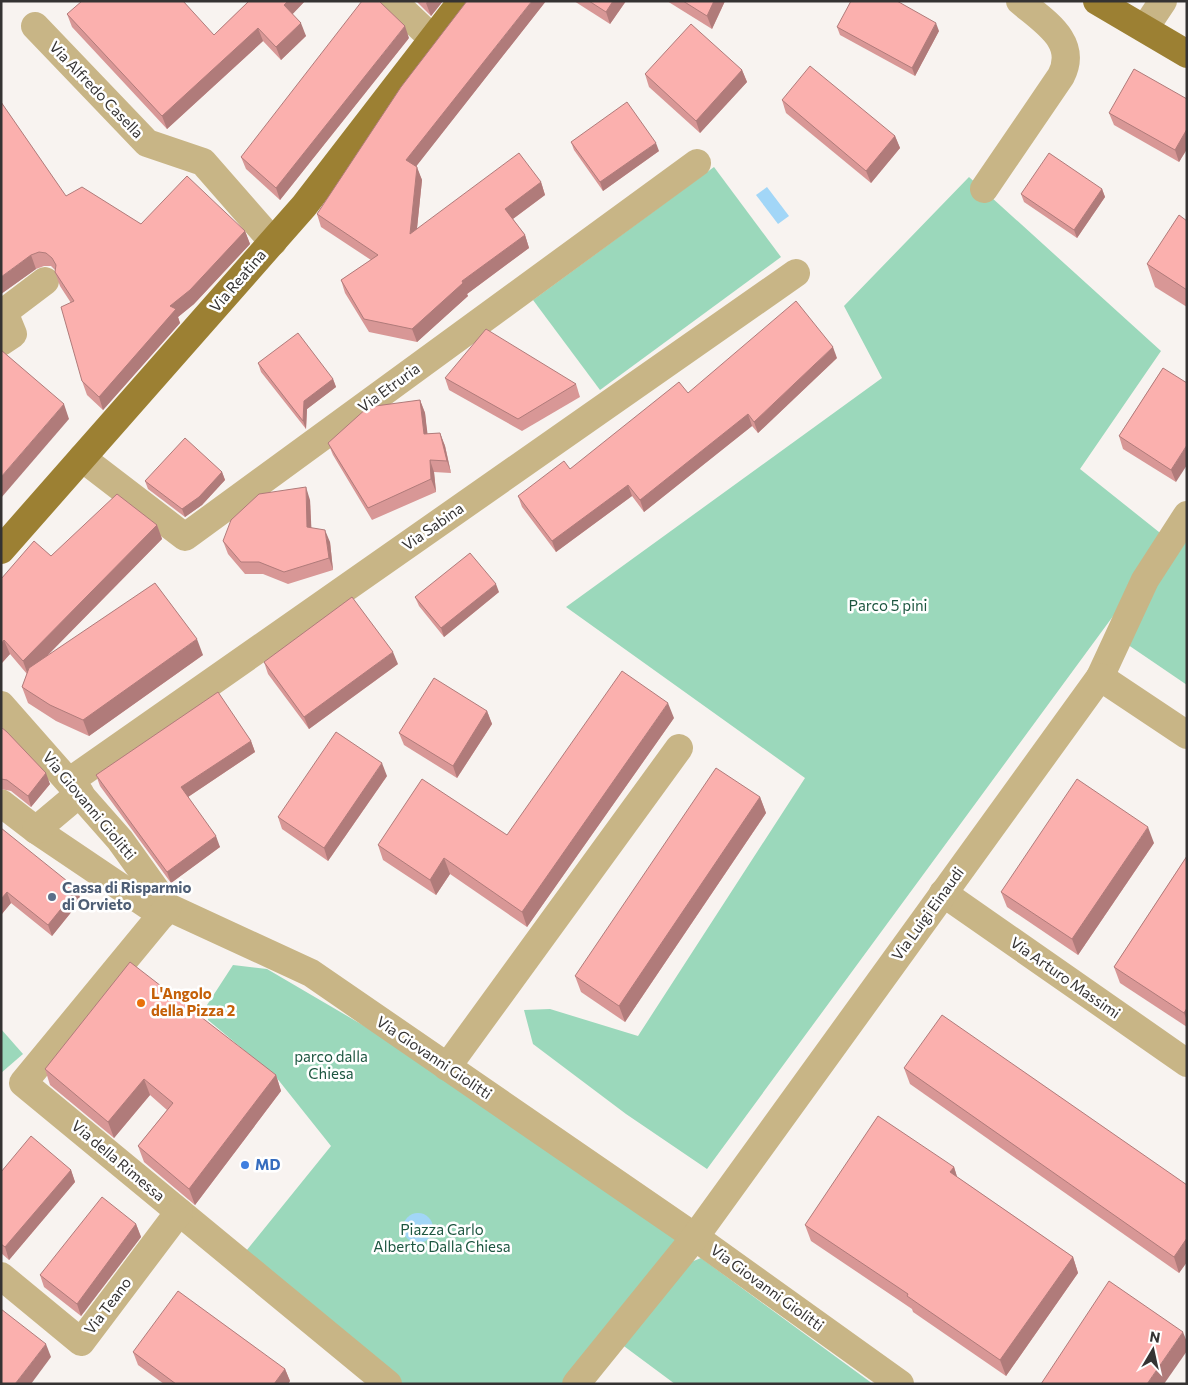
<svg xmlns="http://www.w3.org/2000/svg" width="1188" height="1385" viewBox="0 0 1188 1385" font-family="Commissioner,sans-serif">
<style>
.green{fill:#9bd8bb}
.water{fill:#a2d6f7}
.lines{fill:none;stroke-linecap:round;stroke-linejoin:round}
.minor{stroke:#c8b586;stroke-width:28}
.major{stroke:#9c8033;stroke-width:28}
.wall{fill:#d89796}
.shaded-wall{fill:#b07b7a}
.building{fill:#fbb0ae;stroke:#b07b7a}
.service-dot{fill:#5c6f8a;stroke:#fff;stroke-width:2}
.food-dot{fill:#e8710a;stroke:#fff;stroke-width:2}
.shop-dot{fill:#3f7fe0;stroke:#fff;stroke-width:2}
.labels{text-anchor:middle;stroke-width:5;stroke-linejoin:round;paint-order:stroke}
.street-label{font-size:15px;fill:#353333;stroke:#fff}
.park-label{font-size:15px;fill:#1d5640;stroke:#fff}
.service-label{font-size:15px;font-weight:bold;fill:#4e5e75;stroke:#fff;text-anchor:start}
.food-label{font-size:15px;font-weight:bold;fill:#c56008;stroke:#fff;text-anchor:start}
.shop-label{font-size:15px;font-weight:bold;fill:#366cbe;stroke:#fff;text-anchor:start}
</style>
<rect width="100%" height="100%" fill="#f8f3f0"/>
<g class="green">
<path d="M714,167L781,257L600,390L533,300Z"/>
<path d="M969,177L1161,351L1080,469L1169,540L707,1169L626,1114L533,1044L524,1010L550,1009L638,1036L805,778L566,607L882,378L844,306Z"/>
<path d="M1187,537V685L1118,638Z"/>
<path d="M233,965L267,969L407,1051L695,1237L666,1272L701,1258L873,1384H675L613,1338L576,1384H388L238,1261L331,1146L276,1077L208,1020L207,1005Z"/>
<path d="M1,1029L23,1054L1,1073Z"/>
</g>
<g class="water">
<path d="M767,187L789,216L778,224L756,195Z"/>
<circle cx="418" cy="1228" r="15"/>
</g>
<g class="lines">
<g class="minor">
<path d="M393,1L434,40"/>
<path d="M35,26L147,143L203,162L273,242"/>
<path d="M1145,28L1163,1"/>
<path d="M984,189L1061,76C1079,41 1043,21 1020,1"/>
<path d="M1,342L13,334L4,312L45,281"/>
<path d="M82,458L185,537L697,163"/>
<path d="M1100,677L1145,580L1187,515"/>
<path d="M1,705L120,840L168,907L311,973L695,1237L900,1384"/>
<path d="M70,781L796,273"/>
<path d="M1,803L36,830L162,915"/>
<path d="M36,830L80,793"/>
<path d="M943,893L1187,1063"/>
<path d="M168,907L23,1083L388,1384"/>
<path d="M447,1067L679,748"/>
<path d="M1,1276L81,1342L179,1212"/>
<path d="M576,1384L695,1237L1100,677L1187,735"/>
</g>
<g class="major">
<path d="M1097,1L1187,54"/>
<path d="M1,550L304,206L462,1"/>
</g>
</g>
<g class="wall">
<path d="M249,1H305L292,14L306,36L281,60L263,41L167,129L72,27L67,14L214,35Z"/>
<path d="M416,1H443L431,16Z"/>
<path d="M546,1L416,166L422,180L417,229L541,182L545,195L513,219L525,235L529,248L467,294L468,296L417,342L369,332L345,293L341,280L371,260L321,227L317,214Z"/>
<path d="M574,1H626L610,24Z"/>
<path d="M667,1H725L712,29Z"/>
<path d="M837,27L939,31L915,76L840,35Z"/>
<path d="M409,38L280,200L246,169L241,157Z"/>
<path d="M742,70L747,82L700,133L649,87L645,74Z"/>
<path d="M1187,99V149L1179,162L1114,125L1109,113Z"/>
<path d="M782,100L895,136L900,148L871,183L786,113Z"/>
<path d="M571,142L659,151L603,191L574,150Z"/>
<path d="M1102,189L1105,197L1077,238L1024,202L1021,194Z"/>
<path d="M66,196L141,224L245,231L250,244L194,304L178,317L180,323L103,410L87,395L82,381L71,303L60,286L55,272V270L51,266H44L36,269L1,294Z"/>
<path d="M1187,221V307L1155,287L1147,264Z"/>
<path d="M837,358L758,433L752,426L644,512L632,496L556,552L522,507L518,496L570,469L688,393Z"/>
<path d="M258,363L333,379L336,387L307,409L306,429L261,372Z"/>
<path d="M1163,368L1176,482L1123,449L1119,436Z"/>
<path d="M445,378L576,384L580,397L522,431L449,390Z"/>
<path d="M420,400L425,413L427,434L440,433L445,446L451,473L434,472L436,492L372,520L333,455L328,443Z"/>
<path d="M222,472L225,480L202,505L185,517L148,489L145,481Z"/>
<path d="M310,500L311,528L330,542L333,570L288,584L263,574H245L228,554L223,541Z"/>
<path d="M157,525L162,539L47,656L203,655L89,736L56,721L28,703L22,687L27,674L10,654L1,664V579L51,556Z"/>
<path d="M499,592L444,637L419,606L415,597Z"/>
<path d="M264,662L398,664L309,729L268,674Z"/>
<path d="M487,711L492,724L457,778L404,745L399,733Z"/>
<path d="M674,718L527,927L450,874L436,895L383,860L378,845L507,835Z"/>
<path d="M1,727L50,784L31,807L11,791L1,789Z"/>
<path d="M251,741L255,752L188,797L220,847L171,883L100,786L96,775Z"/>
<path d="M387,776L328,861L282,829L278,817Z"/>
<path d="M760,797L766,813L625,1022L581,992L575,976Z"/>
<path d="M1,828L81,900L52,936L11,903L1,915Z"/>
<path d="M1154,843L1078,955L1007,907L1001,892Z"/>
<path d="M1187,856V1027L1120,983L1114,967Z"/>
<path d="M904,1068L1187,1185V1262L1179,1273L910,1084Z"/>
<path d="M45,1069L276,1075L281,1091L195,1205L144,1162L138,1146L167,1110L150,1095L114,1138L50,1085Z"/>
<path d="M954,1167L957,1177L1073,1257L1078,1273L1006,1376L913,1312L912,1309L811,1241L805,1225Z"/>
<path d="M71,1170L75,1182L9,1260L1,1253V1172Z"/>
<path d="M136,1224L141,1237L81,1316L44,1287L40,1275Z"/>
<path d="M133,1352L285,1369L290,1381L288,1384H164L138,1365Z"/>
</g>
<g class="shaded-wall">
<path d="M288,1H305L289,18L284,5Z"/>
<path d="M428,1H443L431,16L426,3Z"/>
<path d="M532,1H546L411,173L406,160Z"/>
<path d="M613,1H626L610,24L606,12Z"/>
<path d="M714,1H725L712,29L707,16Z"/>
<path d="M301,23L306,36L281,60L276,47Z"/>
<path d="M936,23L939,31L915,76L912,68Z"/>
<path d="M405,26L409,38L280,200L276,188Z"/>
<path d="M258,28L263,41L167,129L162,116Z"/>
<path d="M742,70L747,82L700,133L696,121Z"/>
<path d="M1187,129V149L1179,162L1175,150Z"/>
<path d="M895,136L900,148L871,183L866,171Z"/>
<path d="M656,143L659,151L603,191L600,182Z"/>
<path d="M417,167L422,180L415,247L410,234Z"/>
<path d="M541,182L545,195L510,221L505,209Z"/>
<path d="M1102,189L1105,197L1077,238L1074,230Z"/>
<path d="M245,231L250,244L194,304L178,317L180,323L103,410L99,397L170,306Z"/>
<path d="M525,235L529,248L467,294L468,296L417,342L412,329L462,281Z"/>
<path d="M31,255L36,269L1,294V277Z"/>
<path d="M833,347L837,358L758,433L754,422Z"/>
<path d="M333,379L336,387L307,409L306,429L303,421L304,401Z"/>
<path d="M420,400L425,413L429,446L424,434Z"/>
<path d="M64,404L69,419L1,498V477Z"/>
<path d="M748,414L752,426L644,512L640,500Z"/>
<path d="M440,433L445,446L451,473L447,461Z"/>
<path d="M1187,445V465L1176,482L1171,470Z"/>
<path d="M430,460L434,472L436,492L431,479Z"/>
<path d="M222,472L225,480L202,505L185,517L182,509Z"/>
<path d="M628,485L632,496L556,552L552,541Z"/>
<path d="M306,487L310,500L312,540L307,527Z"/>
<path d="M157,525L162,539L28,675L23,661Z"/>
<path d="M325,530L330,542L333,570L329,558Z"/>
<path d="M496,584L499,592L444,637L441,628Z"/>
<path d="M197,639L203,655L89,736L83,720Z"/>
<path d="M4,640L10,654L1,664V644Z"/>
<path d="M393,652L398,664L309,729L304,717Z"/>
<path d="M668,703L674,718L527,927L522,912Z"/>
<path d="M487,711L492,724L457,778L453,766Z"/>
<path d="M251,741L255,752L185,799L181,787Z"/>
<path d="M382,763L387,776L328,861L324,848Z"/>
<path d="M46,773L50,784L31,807L28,796Z"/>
<path d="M760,797L766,813L625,1022L619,1006Z"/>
<path d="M1148,827L1154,843L1078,955L1072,939Z"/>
<path d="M216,836L220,847L171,883L167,872Z"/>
<path d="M444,858L450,874L436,895L430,880Z"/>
<path d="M77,889L81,900L52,936L48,925Z"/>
<path d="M7,892L11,903L1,915V899Z"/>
<path d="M1187,1008V1021L1184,1013Z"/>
<path d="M276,1075L281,1091L195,1205L189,1189Z"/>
<path d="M144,1079L150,1095L114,1138L108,1122Z"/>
<path d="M954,1167L959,1183L950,1172Z"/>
<path d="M71,1170L75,1182L9,1260L5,1247Z"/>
<path d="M136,1224L141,1237L81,1316L77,1304Z"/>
<path d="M1187,1238V1262L1179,1273L1174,1257Z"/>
<path d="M1073,1257L1078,1273L1006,1376L1000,1360Z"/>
<path d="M1183,1332L1187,1342V1351L1164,1384H1147Z"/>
<path d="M46,1344L51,1357L31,1384H15Z"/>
<path d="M285,1369L290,1381L288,1384H274Z"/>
</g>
<g class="building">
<path d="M82,1H183L214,35L249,1H288L284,5L301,23L276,47L258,28L162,116L67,14Z"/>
<path d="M362,1H379L405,26L276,188L241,157Z"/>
<path d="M467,1H532L406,160L417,167L410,234L519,153L541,182L505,209L525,235L462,281L463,283L412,329L364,319L341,280L378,255L317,214L401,87Z"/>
<path d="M589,1H613L606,12Z"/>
<path d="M683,1H714L707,16Z"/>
<path d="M851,1H897L936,23L912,68L837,27Z"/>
<path d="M691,24L742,70L696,121L645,74Z"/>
<path d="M810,66L895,136L866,171L782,100Z"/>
<path d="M1134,69L1187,99V129L1175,150L1109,113Z"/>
<path d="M1,102L66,196L82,187L141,224L187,176L245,231L190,290L170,306L176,309L99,397L82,381L61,307L74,301L55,272L56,265L52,258L46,253L39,252L31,255L1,277Z"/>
<path d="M627,102L656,143L600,182L571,142Z"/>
<path d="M1049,153L1102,189L1074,230L1021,194Z"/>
<path d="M1179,215L1187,221V290L1147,264Z"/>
<path d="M796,301L833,347L754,422L748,414L640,500L628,485L552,541L518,496L564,461L570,469L679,382L688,393Z"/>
<path d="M486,329L576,384L518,419L445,378Z"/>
<path d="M298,333L333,379L304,401L303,421L258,363Z"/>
<path d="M1,350L64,404L1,477Z"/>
<path d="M1163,368L1187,383V445L1171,470L1119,436Z"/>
<path d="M420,400L424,434L440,433L447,461L430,460L431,479L368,508L328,443L368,407Z"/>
<path d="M185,438L222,472L199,497L182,509L145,481Z"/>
<path d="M306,487L307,527L325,530L329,558L284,572L259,562H241L223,541L231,520L259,494Z"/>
<path d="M117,494L157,525L23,661L4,640L1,644V579L34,541L51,556Z"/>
<path d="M470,553L496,584L441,628L415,597Z"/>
<path d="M155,583L197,639L83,720L50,705L22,687L29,668Z"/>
<path d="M352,597L393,652L304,717L264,662Z"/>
<path d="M622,671L668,703L522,912L444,858L430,880L378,845L422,779L507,835Z"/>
<path d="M434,678L487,711L453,766L399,733Z"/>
<path d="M218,692L251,741L181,787L216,836L167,872L96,775Z"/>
<path d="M1,727L7,732L46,773L28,796L7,780L1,779Z"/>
<path d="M336,732L382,763L324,848L278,817Z"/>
<path d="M716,768L760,797L619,1006L575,976Z"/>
<path d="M1077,779L1148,827L1072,939L1001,892Z"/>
<path d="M1,828L77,889L48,925L7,892L1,899Z"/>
<path d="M1187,856V1008L1184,1013L1114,967Z"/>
<path d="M130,962L276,1075L189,1189L138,1146L173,1103L144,1079L108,1122L45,1069Z"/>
<path d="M942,1015L1187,1185V1238L1174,1257L904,1068Z"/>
<path d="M878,1116L954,1167L950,1172L1073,1257L1000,1360L907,1296L908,1294L805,1225Z"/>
<path d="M31,1136L71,1170L5,1247L1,1244V1172Z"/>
<path d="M102,1197L136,1224L77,1304L40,1275Z"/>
<path d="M1109,1281L1183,1332L1147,1384H1041Z"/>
<path d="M178,1291L285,1369L274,1384H176L133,1352Z"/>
<path d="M1,1309L46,1344L15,1384H1Z"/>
</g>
<circle class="service-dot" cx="52" cy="897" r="5"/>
<circle class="food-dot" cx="141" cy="1003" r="5"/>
<circle class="shop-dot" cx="245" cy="1165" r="5"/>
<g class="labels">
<g class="street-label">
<text transform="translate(96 90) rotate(46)" y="5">Via Alfredo Casella</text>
<text transform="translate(238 281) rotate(-49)" y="5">Via Reatina</text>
<text transform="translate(389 388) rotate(-36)" y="5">Via Etruria</text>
<text transform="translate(433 527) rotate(-35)" y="5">Via Sabina</text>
<text transform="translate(89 806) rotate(50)" y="5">Via Giovanni Giolitti</text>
<text transform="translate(928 914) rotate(-54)" y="5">Via Luigi Einaudi</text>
<text transform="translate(1065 978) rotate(35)" y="5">Via Arturo Massimi</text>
<text transform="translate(434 1058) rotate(34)" y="5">Via Giovanni Giolitti</text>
<text transform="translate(118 1161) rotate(40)" y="5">Via della Rimessa</text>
<text transform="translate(767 1288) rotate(36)" y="5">Via Giovanni Giolitti</text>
<text transform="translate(108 1306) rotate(-53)" y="5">Via Teano</text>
</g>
<g class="park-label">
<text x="888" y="611">Parco 5 pini</text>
<text x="331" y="1062">parco dalla<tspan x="331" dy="17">Chiesa</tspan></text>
<text x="442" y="1235">Piazza Carlo<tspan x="442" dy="17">Alberto Dalla Chiesa</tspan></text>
</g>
<g class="service-label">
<text x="62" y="893">Cassa di Risparmio<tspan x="62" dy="17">di Orvieto</tspan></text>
</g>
<g class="food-label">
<text x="151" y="999">L'Angolo<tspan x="151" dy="17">della Pizza 2</tspan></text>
</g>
<g class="shop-label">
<text x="255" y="1170">MD</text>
</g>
</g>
<rect width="1188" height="1385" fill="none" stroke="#353333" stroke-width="5"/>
<g transform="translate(1153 1350) rotate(9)" stroke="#ffffff" stroke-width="4" paint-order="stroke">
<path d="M0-4L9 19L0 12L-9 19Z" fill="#353333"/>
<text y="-8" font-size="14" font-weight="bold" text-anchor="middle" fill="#353333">N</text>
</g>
</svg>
